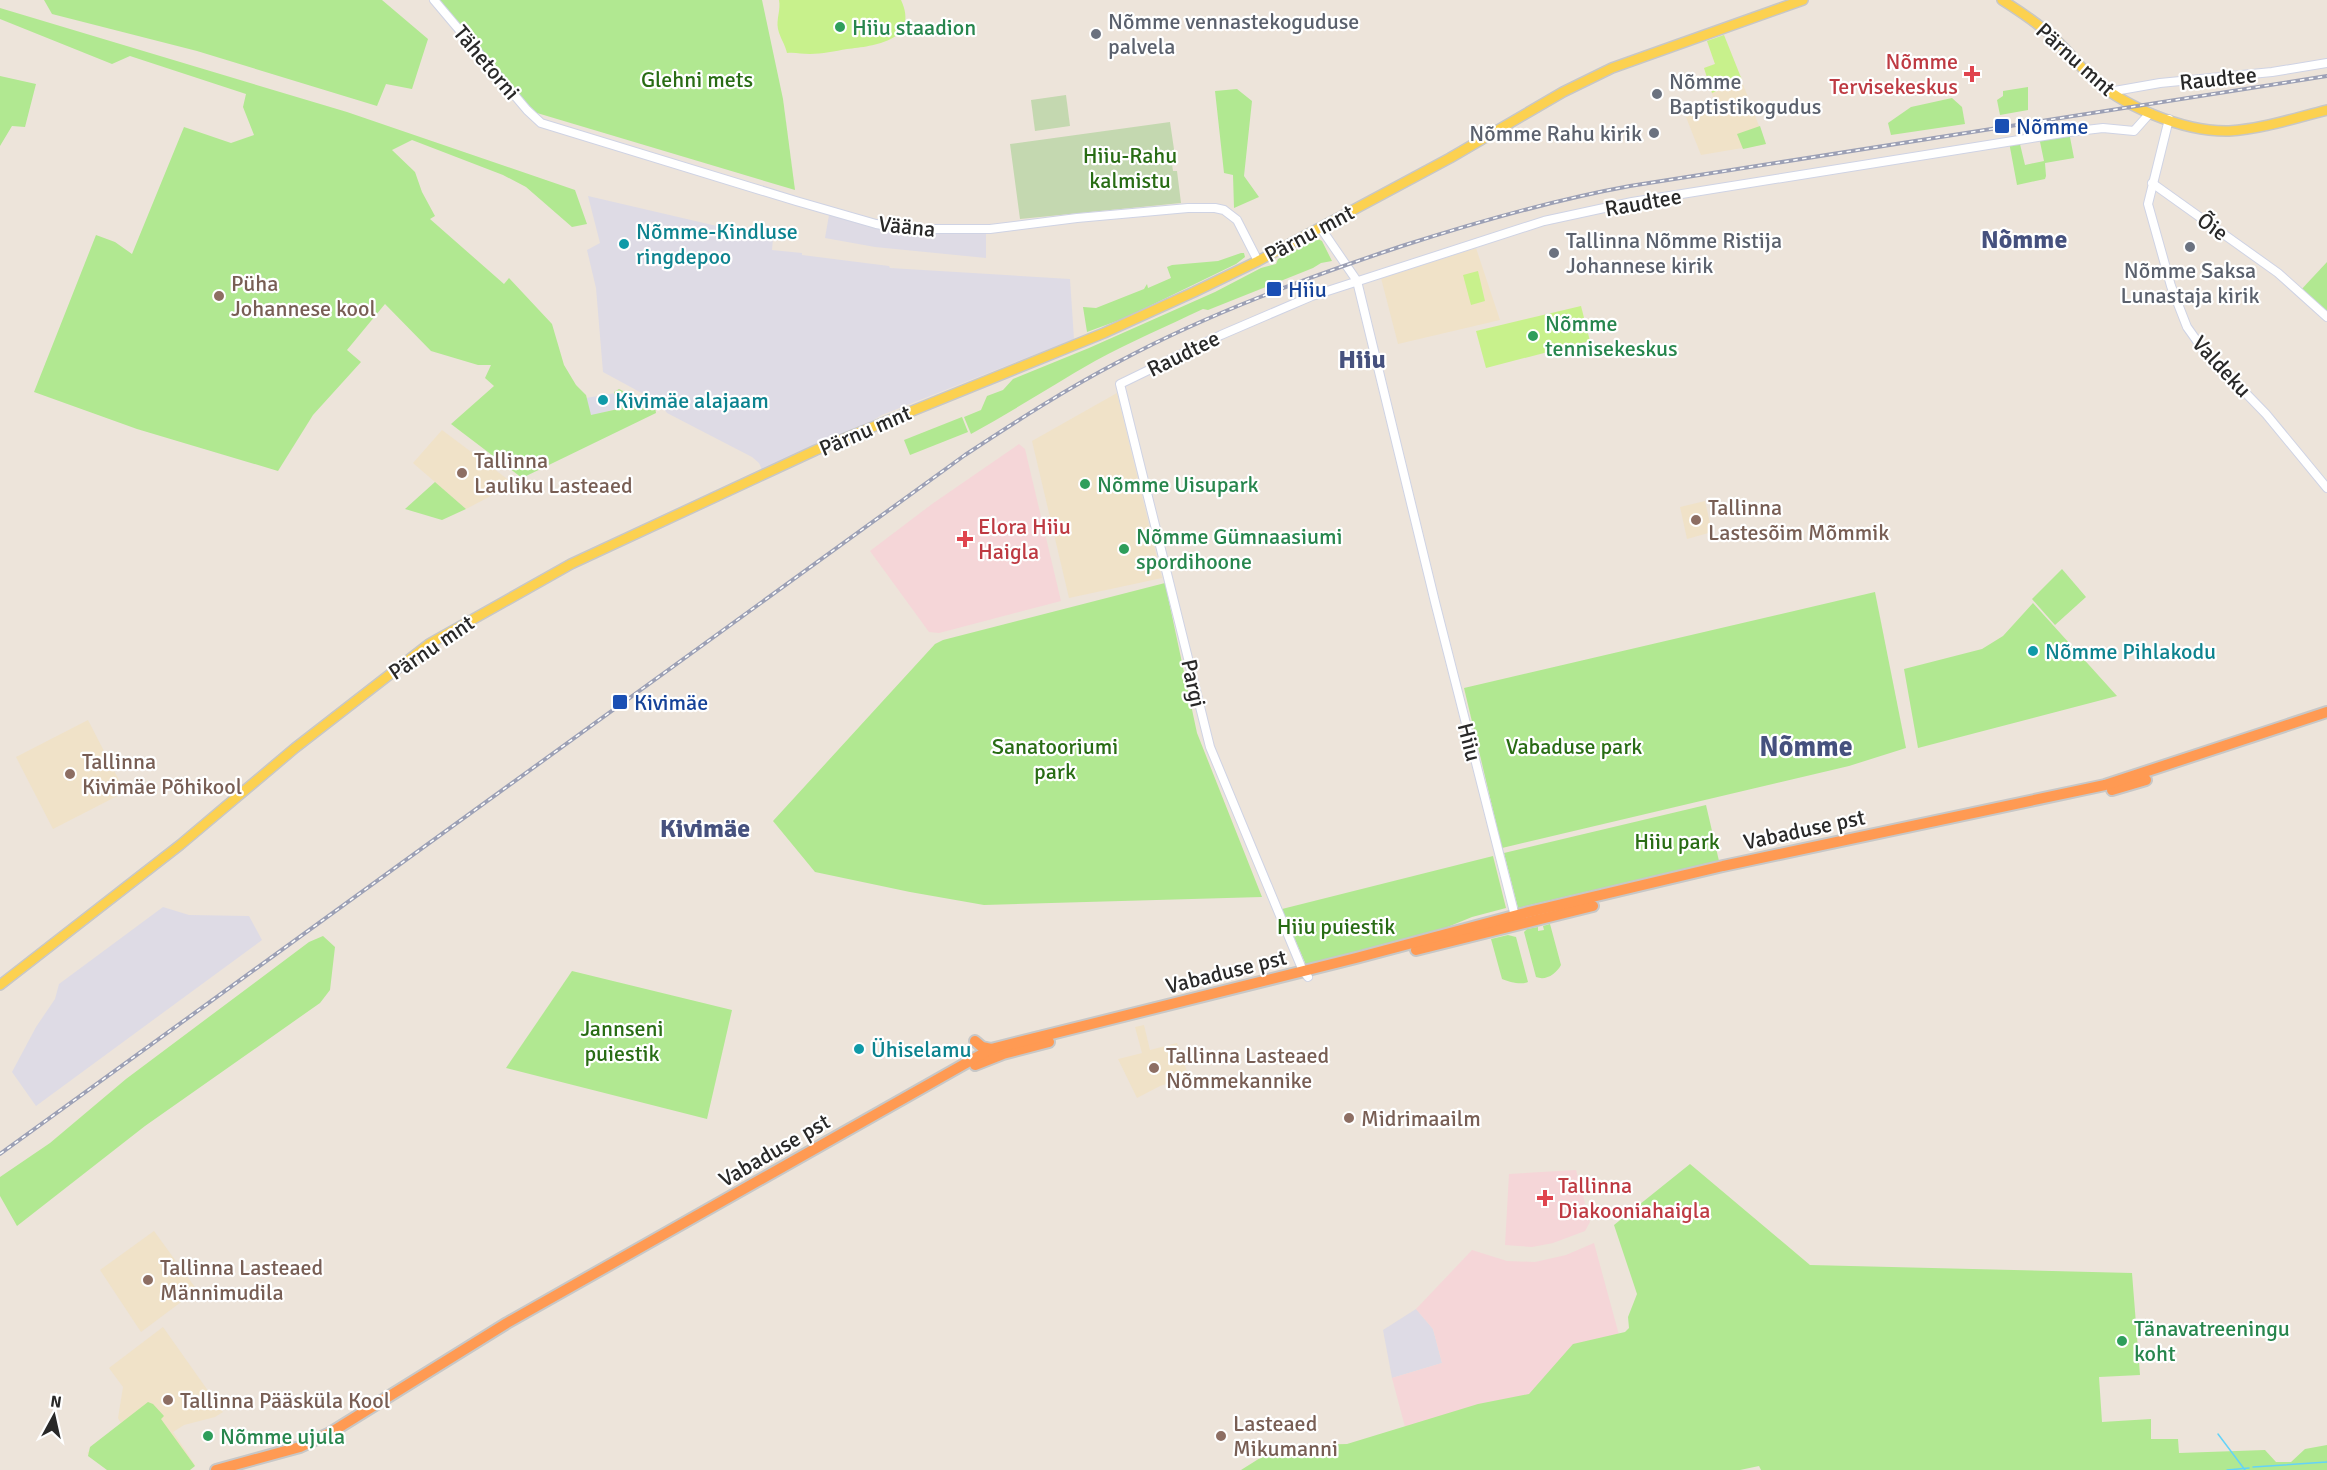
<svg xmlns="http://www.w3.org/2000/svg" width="2327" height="1470" viewBox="0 0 2327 1470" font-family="Signika,sans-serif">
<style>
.industrial{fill:#dedbe5}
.education{fill:#f0e2c8}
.medical{fill:#f5d6d8}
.green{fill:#b1e891}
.cemetery{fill:#c4d8b0}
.pitch{fill:#c8f18c}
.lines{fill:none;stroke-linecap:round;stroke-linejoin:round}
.stream{stroke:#64d3f8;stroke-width:1.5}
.minor-casing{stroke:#cfd3e4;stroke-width:10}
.major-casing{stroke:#c7c7c7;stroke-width:12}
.highway-casing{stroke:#c7c7c7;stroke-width:14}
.minor{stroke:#fff;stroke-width:8}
.major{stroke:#fcd150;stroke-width:9}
.highway{stroke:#ff9a53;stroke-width:10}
.rail-casing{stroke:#9ca0b5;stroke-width:4}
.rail{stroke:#fff;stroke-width:1.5;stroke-dasharray:4.5;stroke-linecap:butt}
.leisure-dot{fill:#2e9e5b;stroke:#fff;stroke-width:2}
.worship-dot{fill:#6b7280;stroke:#fff;stroke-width:2}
.health-dot{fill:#e0444e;stroke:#fff;stroke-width:2}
.transit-dot{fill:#1a4fb4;stroke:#fff;stroke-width:2}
.culture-dot{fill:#0f9aa8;stroke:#fff;stroke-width:2}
.education-dot{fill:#8d6e63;stroke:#fff;stroke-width:2}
.labels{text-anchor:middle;stroke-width:4.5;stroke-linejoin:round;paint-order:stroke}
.worship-label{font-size:22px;fill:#5b616d;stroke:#fff;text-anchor:start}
.leisure-label{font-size:22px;fill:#27864d;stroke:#fff;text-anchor:start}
.street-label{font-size:22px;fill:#292929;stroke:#fff}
.health-label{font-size:22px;fill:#be3a42;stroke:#fff;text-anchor:start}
.park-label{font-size:22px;fill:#286c14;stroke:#fff}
.transit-label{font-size:22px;fill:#164399;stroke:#fff;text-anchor:start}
.culture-label{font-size:22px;fill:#0d838f;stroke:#fff;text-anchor:start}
.education-label{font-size:22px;fill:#785e54;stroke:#fff;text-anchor:start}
.quarter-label{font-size:26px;font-weight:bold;fill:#46517e;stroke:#fff}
.district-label{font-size:28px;font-weight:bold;fill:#46517e;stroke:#fff}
</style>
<rect width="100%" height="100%" fill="#ede4da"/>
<g class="industrial">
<path d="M588,196L773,239L772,250L802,253V255L889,266L890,268L1070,279L1074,339L882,415L845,438L764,474L759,463L752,457L667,413L660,403L603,372L596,288L587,250L600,243Z"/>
<path d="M829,215L874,228L906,233H986V258L875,247L825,238Z"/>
<path d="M615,393L619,408L591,416L586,398Z"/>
<path d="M163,907L189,915L249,916L262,940L36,1106L12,1072L36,1027L55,999L59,984Z"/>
<path d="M1416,1309L1433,1329L1442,1363L1392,1378L1383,1330Z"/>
</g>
<g class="education">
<path d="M1724,35L1766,144L1701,155L1684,112L1714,100L1704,68L1715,64L1707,41Z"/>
<path d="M1476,248L1500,320L1398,344L1381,278Z"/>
<path d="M1117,393L1162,578L1069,598L1032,441Z"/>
<path d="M442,430L514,484L466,509L413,463Z"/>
<path d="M1705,501L1712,532L1687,539L1680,507Z"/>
<path d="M88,720L125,792L53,829L16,757Z"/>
<path d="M1144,1025L1150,1050L1177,1043L1189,1077L1160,1086L1137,1098L1118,1059L1142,1053L1135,1027Z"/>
<path d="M154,1231L197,1290L141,1332L100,1270Z"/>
<path d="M163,1327L223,1412L215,1417L184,1425L173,1432L195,1465L177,1470H111L87,1453L122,1425L118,1418L123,1387L109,1368Z"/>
</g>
<g class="medical">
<path d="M1019,444L1025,449L1061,601L939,633L929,632L870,551L932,504Z"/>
<path d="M1576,1170L1590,1222L1585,1231L1553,1243L1532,1247L1505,1245L1509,1174Z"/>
<path d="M1594,1243L1634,1390L1405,1427L1392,1378L1442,1363L1433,1329L1416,1309L1472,1250L1507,1261L1535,1262L1566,1255Z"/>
</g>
<g class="green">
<path d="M44,0H382L428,39L412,89L386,84L377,106L197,51L52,14Z"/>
<path d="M434,0H762L783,99L795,190L527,110Z"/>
<path d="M0,8L347,112L575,190L587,224L572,227L526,187L503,175L412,140L392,150L415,172L422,192L435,216L430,219L504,284L509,278L552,324L564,365L576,385L586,395L591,415L618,409L614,392L619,389L655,407L656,413L522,478L451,424L494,386L485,378L491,365H478L431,351L385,304L347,350L361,362L313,415L278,471L137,429L34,392L96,235L115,242L132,254L184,127L231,143L254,135L243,107L246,94L130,56L112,64L0,19Z"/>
<path d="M0,76L36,84L25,127L12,126L0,146Z"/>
<path d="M2028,87V110L2000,115L1997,100L2003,96V91Z"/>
<path d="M1237,89L1252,101L1244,176L1259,197L1234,208L1233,175L1224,173L1215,91Z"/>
<path d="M1952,98L1962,107L1965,124L1891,135L1888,123L1911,107Z"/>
<path d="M1760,126L1766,144L1743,149L1737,134Z"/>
<path d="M2069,132L2074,158L2045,163L2046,176L2045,179L2017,185L2009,142L2019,140L2025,165L2044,161L2039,137Z"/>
<path d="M1318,239L1322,241L1332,261L1321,263L1313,268L1208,310L1203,309C1167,326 1130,342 1095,361C1053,385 1013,411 971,434L964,417L981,410L987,396L1003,390L1013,379L1089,348L1215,292L1261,268L1276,264L1278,259Z"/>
<path d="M1241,253H1244L1245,257L1236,264L1125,318L1087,332L1083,307L1096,308L1144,289L1147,284L1148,288L1171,278L1167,267L1172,265L1218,261Z"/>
<path d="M2327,262V317L2299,292Z"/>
<path d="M962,417L968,432L910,455L904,440Z"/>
<path d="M435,482L466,509L442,520L405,509Z"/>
<path d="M2062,569L2086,597L2055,625L2032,599Z"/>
<path d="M1165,583L1197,733L1262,897L984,905L910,892L815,872L773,821L935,644L943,640Z"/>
<path d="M1875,592L1906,748L1849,766L1502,848L1464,688Z"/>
<path d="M2033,603L2117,696L1918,748L1904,669L1982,649L2003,636Z"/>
<path d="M1706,805L1719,861L1518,908L1504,853Z"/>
<path d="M1493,856L1506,908L1472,917L1433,933L1306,965L1282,909Z"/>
<path d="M1550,924L1561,965C1556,974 1546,981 1536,977L1524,932L1527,929L1538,927V931L1544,930L1543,926Z"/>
<path d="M1508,935L1516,937L1528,982C1521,985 1509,982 1502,979L1491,939Z"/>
<path d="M323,936L335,947L330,990L320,1003L145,1126L17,1226L0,1196V1177L50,1143L126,1079L309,942Z"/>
<path d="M572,971L732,1010L707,1119L506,1068Z"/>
<path d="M1690,1164L1810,1265L2132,1273L2140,1375L2099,1377L2102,1422L2151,1419V1439H2178L2179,1453L2265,1450L2276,1462H2291L2305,1449L2327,1445V1470H1761L1759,1466L1740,1470H1241L1279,1446L1347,1444L1478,1404L1529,1394L1573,1344L1625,1332L1629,1328L1628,1317L1637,1294L1614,1225Z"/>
<path d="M148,1402L153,1404L164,1416L161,1419L195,1466L190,1470H107L88,1456L90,1447Z"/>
</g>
<g class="cemetery">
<path d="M1066,95L1070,126L1035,131L1031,100Z"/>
<path d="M1170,122L1175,156L1171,157L1173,171H1177L1181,203L1020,219L1010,144Z"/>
</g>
<g class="pitch">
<path d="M779,0H901C920,41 874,46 847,49C835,51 822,54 810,54C801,54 795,52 787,53C785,44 780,38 778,29C776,19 781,10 779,0Z"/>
<path d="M1724,35L1742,80L1712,93L1704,68L1715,64L1707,41Z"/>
<path d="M1478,271L1485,301L1471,305L1463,275Z"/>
<path d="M1581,306L1590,341L1486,368L1476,331Z"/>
</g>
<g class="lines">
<g class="stream">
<path d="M2218,1434L2245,1470"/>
<path d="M2253,1467L2327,1462"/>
<path d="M2227,1470L2249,1468"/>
</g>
<g class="minor-casing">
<g id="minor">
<path d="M434,0L527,110L541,123L796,201L876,224L906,229H990L1077,218L1188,208H1215L1224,210L1237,220L1258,261"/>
<path d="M2109,92L2160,83L2272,72L2327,63"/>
<path d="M2169,119L2148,204L2171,286L2187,327L2202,348L2266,414L2327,488"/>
<path d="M2152,183L2278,273L2327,317"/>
<path d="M1320,227L1357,281L1435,602L1515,916"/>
<path d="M1308,977L1303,971L1210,747L1120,384L1221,335L1312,296L1544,221L1632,202L2069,132L2103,128L2134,131L2150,113"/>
</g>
</g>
<g class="major-casing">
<g id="major">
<path d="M2002,0C2021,12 2041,25 2057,41C2068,51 2077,63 2088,74C2121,106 2183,132 2229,131C2262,129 2295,118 2327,110"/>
<path d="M0,985L180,845L295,748L429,644L571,564L816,450L1104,333L1194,292L1258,261L1450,158L1563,92L1612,68L1803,0"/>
</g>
</g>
<g class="highway-casing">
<g id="highway">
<path d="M2112,790L2146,780"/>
<path d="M1416,950L1593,906"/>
<path d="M975,1041L982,1047L991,1049"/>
<path d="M975,1065L1003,1054L1049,1042"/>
<path d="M216,1470L300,1447L330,1433L507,1323L991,1049L1356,958L1525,913L1723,866L2105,785L2327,712"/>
</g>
</g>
<use href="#minor" class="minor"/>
<use href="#major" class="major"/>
<use href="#highway" class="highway"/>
<g class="rail-casing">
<path id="rail" d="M0,1154L965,455C1015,422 1066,389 1120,361C1210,313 1306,278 1402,246C1477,222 1553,200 1630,186L2327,76"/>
</g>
<use href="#rail" class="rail"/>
</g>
<g class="leisure-dot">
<circle cx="840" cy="27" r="6"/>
<circle cx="1533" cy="336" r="6"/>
<circle cx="1085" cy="484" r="6"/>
<circle cx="1124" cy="549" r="6"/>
<circle cx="2122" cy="1341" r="6"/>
<circle cx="208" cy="1436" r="6"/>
</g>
<g class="worship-dot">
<circle cx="1096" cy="34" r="6"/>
<circle cx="1657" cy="94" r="6"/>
<circle cx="1654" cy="133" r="6"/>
<circle cx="2190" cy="247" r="6"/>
<circle cx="1554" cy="253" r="6"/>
</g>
<g class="health-dot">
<path d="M1969 65h6v6h6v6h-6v6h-6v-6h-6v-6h6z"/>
<path d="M962 530h6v6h6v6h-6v6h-6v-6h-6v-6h6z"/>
<path d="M1542 1189h6v6h6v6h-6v6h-6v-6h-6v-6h6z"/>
</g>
<g class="transit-dot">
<rect x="1994" y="118" width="16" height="16" rx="3"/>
<rect x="1266" y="281" width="16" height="16" rx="3"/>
<rect x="612" y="694" width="16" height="16" rx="3"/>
</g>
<g class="culture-dot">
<circle cx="624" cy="244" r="6"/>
<circle cx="603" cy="400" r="6"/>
<circle cx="2033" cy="651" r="6"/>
<circle cx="859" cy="1049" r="6"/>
</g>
<g class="education-dot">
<circle cx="219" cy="296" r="6"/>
<circle cx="462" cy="473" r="6"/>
<circle cx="1696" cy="520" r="6"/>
<circle cx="70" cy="774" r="6"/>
<circle cx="1154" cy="1068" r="6"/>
<circle cx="1349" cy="1118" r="6"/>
<circle cx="148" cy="1280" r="6"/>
<circle cx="168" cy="1400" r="6"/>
<circle cx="1221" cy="1436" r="6"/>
</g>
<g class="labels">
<g class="worship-label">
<text x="1108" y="29">Nõmme vennastekoguduse<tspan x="1108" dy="25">palvela</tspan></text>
<text x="1669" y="89">Nõmme<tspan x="1669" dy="25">Baptistikogudus</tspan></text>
<text x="1642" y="141" text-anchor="end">Nõmme Rahu kirik</text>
<text x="1566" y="248">Tallinna Nõmme Ristija<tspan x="1566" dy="25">Johannese kirik</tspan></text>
<text x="2190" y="278" text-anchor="middle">Nõmme Saksa<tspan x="2190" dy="25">Lunastaja kirik</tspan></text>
</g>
<g class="leisure-label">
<text x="852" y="35">Hiiu staadion</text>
<text x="1545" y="331">Nõmme<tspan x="1545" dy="25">tennisekeskus</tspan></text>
<text x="1097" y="492">Nõmme Uisupark</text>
<text x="1136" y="544">Nõmme Gümnaasiumi<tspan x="1136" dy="25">spordihoone</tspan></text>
<text x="2134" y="1336">Tänavatreeningu<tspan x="2134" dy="25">koht</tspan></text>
<text x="220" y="1444">Nõmme ujula</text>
</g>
<g class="street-label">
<text transform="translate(2076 59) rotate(42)" y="8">Pärnu mnt</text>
<text transform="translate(487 62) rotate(50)" y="8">Tähetorni</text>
<text transform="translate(2218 78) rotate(-6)" y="8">Raudtee</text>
<text transform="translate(1643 202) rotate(-10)" y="8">Raudtee</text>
<text transform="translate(907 226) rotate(6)" y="8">Vääna</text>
<text transform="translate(2213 226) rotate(36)" y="8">Õie</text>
<text transform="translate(1309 233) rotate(-28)" y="8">Pärnu mnt</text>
<text transform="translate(1183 353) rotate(-26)" y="8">Raudtee</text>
<text transform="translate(2222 366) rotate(47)" y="8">Valdeku</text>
<text transform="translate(865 430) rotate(-23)" y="8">Pärnu mnt</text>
<text transform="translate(431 647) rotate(-34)" y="8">Pärnu mnt</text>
<text transform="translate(1194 683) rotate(78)" y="8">Pargi</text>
<text transform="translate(1470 742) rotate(76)" y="8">Hiiu</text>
<text transform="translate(1804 829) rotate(-12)" y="8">Vabaduse pst</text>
<text transform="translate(1226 971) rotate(-14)" y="8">Vabaduse pst</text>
<text transform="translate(774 1150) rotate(-30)" y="8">Vabaduse pst</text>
</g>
<g class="health-label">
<text x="1958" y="69" text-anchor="end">Nõmme<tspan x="1958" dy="25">Tervisekeskus</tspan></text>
<text x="978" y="534">Elora Hiiu<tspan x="978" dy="25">Haigla</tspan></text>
<text x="1558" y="1193">Tallinna<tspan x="1558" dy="25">Diakooniahaigla</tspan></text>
</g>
<g class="park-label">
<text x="697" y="87">Glehni mets</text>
<text x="1130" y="163">Hiiu-Rahu<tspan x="1130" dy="25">kalmistu</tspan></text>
<text x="1055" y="754">Sanatooriumi<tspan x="1055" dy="25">park</tspan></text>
<text x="1574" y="754">Vabaduse park</text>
<text x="1677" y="849">Hiiu park</text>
<text x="1336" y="934">Hiiu puiestik</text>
<text x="622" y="1036">Jannseni<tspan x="622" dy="25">puiestik</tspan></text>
</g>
<g class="transit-label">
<text x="2016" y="134">Nõmme</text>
<text x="1288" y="297">Hiiu</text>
<text x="634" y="710">Kivimäe</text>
</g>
<g class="culture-label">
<text x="636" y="239">Nõmme-Kindluse<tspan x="636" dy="25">ringdepoo</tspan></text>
<text x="615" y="408">Kivimäe alajaam</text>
<text x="2045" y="659">Nõmme Pihlakodu</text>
<text x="871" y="1057">Ühiselamu</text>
</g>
<g class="education-label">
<text x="231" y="291">Püha<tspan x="231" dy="25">Johannese kool</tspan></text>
<text x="474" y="468">Tallinna<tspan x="474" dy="25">Lauliku Lasteaed</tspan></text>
<text x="1708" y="515">Tallinna<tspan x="1708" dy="25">Lastesõim Mõmmik</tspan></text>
<text x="82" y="769">Tallinna<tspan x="82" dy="25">Kivimäe Põhikool</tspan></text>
<text x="1166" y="1063">Tallinna Lasteaed<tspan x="1166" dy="25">Nõmmekannike</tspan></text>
<text x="1361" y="1126">Midrimaailm</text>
<text x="160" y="1275">Tallinna Lasteaed<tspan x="160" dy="25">Männimudila</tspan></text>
<text x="180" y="1408">Tallinna Pääsküla Kool</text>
<text x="1233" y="1431">Lasteaed<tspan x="1233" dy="25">Mikumanni</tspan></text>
</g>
<g class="quarter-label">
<text x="2024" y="248">Nõmme</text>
<text x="1362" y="368">Hiiu</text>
<text x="705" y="837">Kivimäe</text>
</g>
<g class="district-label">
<text x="1806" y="756">Nõmme</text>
</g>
</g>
<g transform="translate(54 1416) rotate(8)" stroke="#ffffff" stroke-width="4.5" paint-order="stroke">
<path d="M0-4.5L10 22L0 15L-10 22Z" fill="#292929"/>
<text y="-9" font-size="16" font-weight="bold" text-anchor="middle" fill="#292929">N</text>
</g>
</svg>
